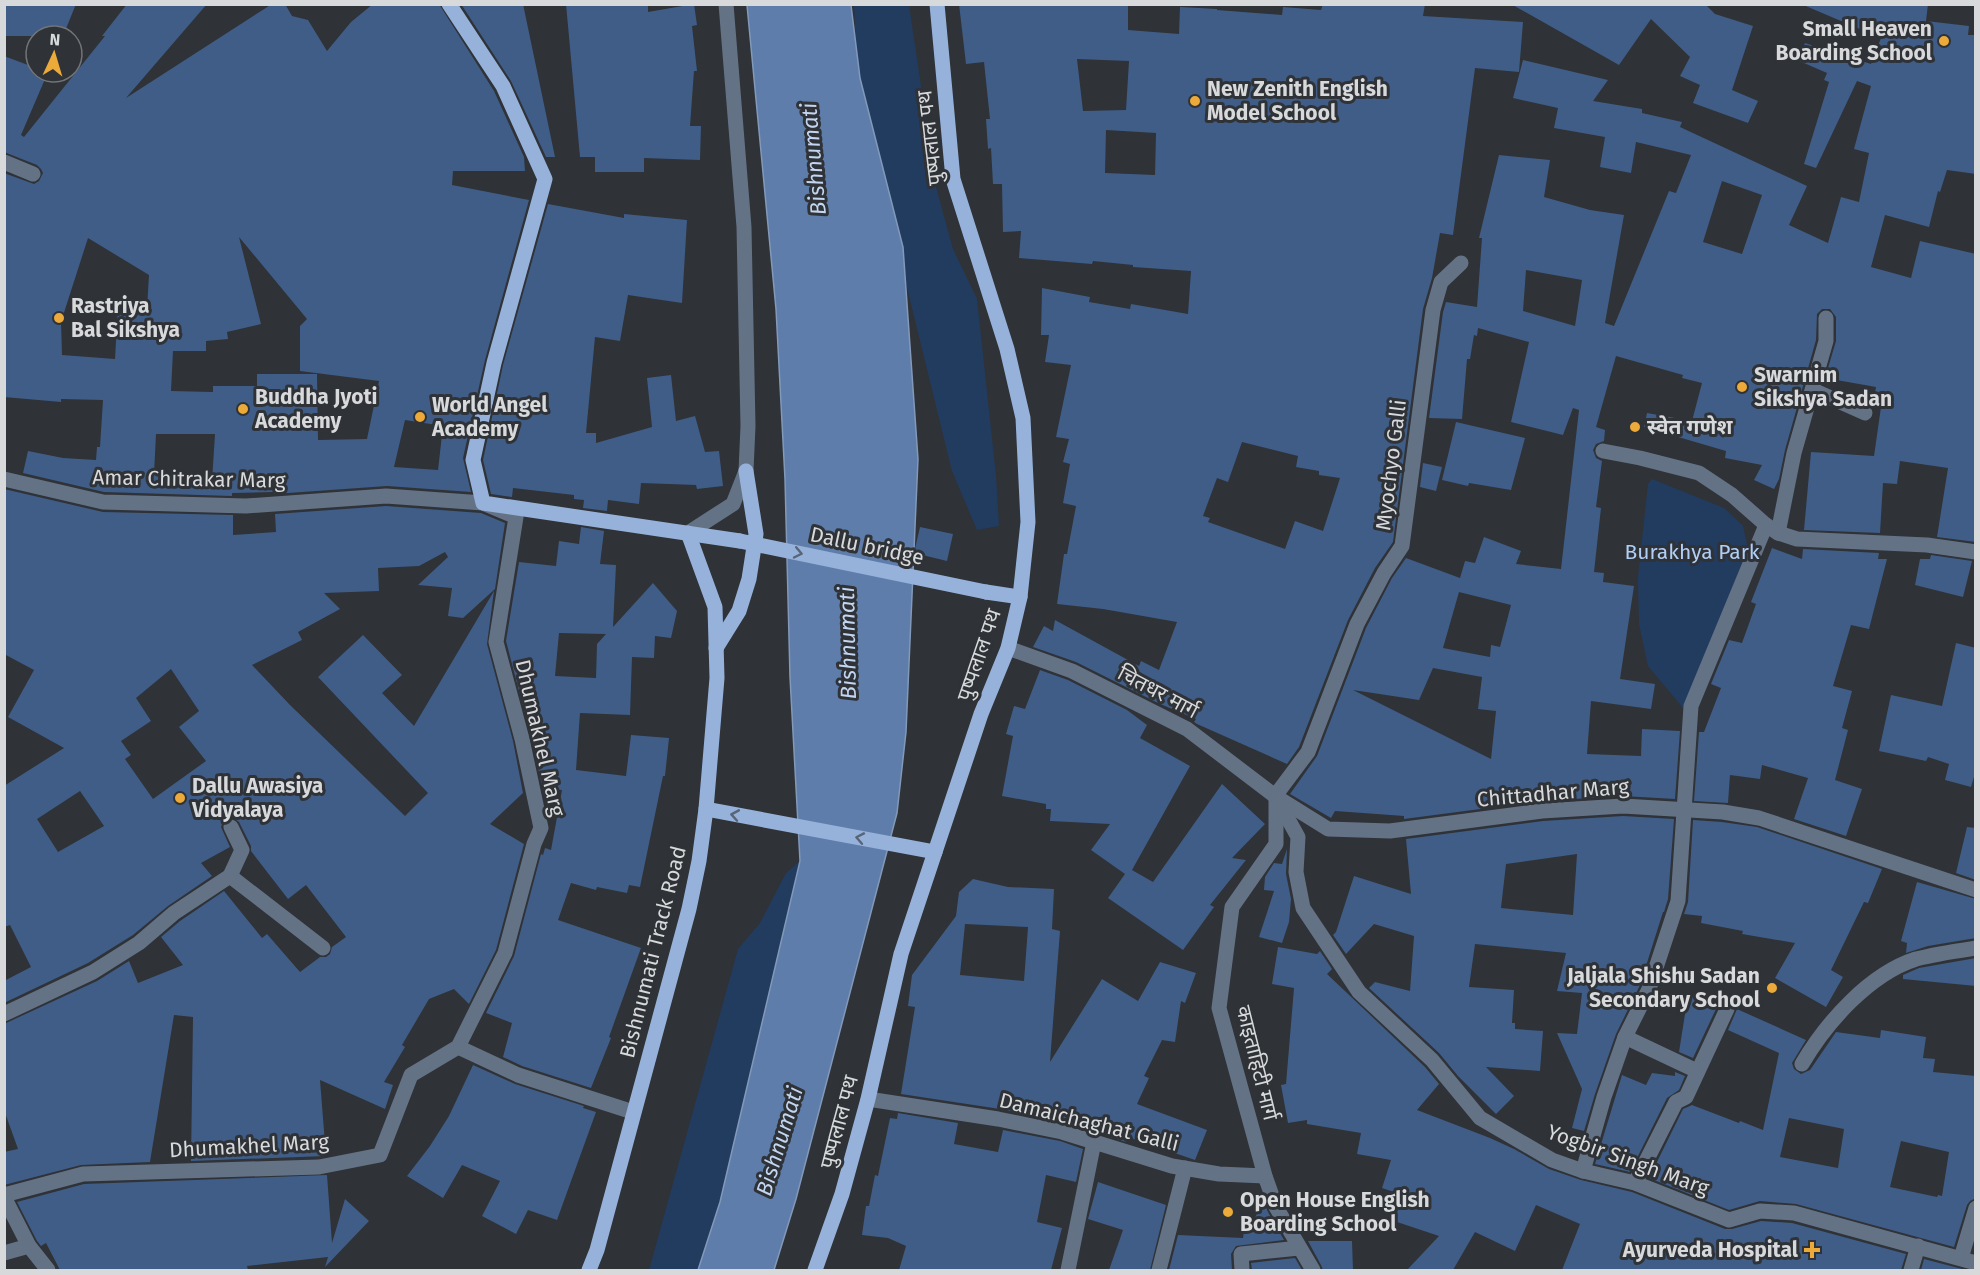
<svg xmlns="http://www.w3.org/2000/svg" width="1980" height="1275" viewBox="0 0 1980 1275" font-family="'Fira Sans','Noto Sans Devanagari',sans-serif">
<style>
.green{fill:#223c60}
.water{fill:#5e7daa;stroke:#8299b9;stroke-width:1.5}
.building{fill:#3f5d87;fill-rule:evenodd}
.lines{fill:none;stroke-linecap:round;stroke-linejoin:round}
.minor{stroke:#647286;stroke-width:15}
.major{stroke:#96b2db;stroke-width:15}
.major-bridge{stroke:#96b2db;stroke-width:15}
.oneway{stroke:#586578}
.poi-dot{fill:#ebaa39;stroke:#2f3236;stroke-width:2}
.labels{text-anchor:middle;stroke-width:6;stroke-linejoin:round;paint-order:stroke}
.poi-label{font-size:21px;font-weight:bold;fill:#d7d9db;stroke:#2f3236;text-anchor:start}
.street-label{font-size:21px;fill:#d7d9db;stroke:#2f3236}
.park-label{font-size:21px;fill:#b1cef6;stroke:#2f3236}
.water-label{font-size:22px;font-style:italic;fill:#c3d6f1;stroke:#2f3236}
</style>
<rect width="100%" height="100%" fill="#2f3236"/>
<g class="green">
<path d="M854,5H909L936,187L953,249L977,299L996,476L999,526L977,530L952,471L858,88Z"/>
<path d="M1652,479L1724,508L1743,526L1748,549L1684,709L1648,666L1639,624L1638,577L1648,484Z"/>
<path d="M800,861L720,1202L698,1270H649L738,949L760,923L786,873Z"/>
</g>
<path class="water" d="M747,5H851L860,78L903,247L918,459L906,732L897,813L796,1199L774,1270H698L720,1202L800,861L790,677L785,479L776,309Z"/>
<g class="building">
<path d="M4,4H76L63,36H4Z"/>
<path d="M127,4H207L126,98L272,4H285L292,16L308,20L327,51L351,22L373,4H439L494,91L524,157L525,171H453L452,185L529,200L485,360L463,458L471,492L387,486L274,494V492L232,493V496L104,492L23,473L28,451L63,458L96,460L97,447H100L103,400L61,399V402L4,397V173L34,184L39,181L43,173L41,169L37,165L4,152V56L36,68V72H48L21,135L24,137L105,36H102ZM239,237L307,319L300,326V371L379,381L367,439L318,440L317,374H257V386H213V392L171,391L173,351H206V341L228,339L227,332L261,324ZM88,238L149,275L147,308L118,306L115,359L62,355L61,322ZM405,420L443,426L438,470L394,467ZM156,434H215L212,481L172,479V476L154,474Z"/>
<path d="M461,4H523L555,157H546L511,81Z"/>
<path d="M566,4H648V12L694,4L697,25L692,26L697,71H694L690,126H701L700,160L644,158V172H595V157H580Z"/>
<path d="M959,4H1128V30L1179,34L1180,7L1217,9V10L1282,15L1283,7L1321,10L1323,4H1425L1423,16L1523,22L1519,72L1475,68L1453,235L1440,233L1432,278L1423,309L1393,542L1375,568L1348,620L1299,747L1287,764L1197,724L1194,722L1196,719L1158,703L1076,662L1033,647L1044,626L1053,631L1055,620L1139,666L1141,661L1159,670L1177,622L1103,609L1057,604L1064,554H1067L1076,506L1063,503L1070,464L1063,462L1069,439L1056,437L1071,365L1045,362L1049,335H1041L1042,288L1090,297L1089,302L1130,309L1131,304L1188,314L1191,271L1133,267V265L1093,261L1092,264L1019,258L1021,231L1003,232L1002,184H993L991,148L988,149L986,119H990L984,62L966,64ZM1077,59L1129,61L1126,110L1083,111ZM1106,130L1156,133L1155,175L1105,173ZM1242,442L1298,456L1296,467L1319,471V475L1340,478L1323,531L1295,521L1285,549L1208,522L1210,518L1203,516L1217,478L1228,482Z"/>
<path d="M1511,4H1705L1715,14L1753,26L1732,90L1758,101L1748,123L1693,103L1700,85L1680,76L1690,57L1651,19L1619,65Z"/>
<path d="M1801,4H1928L1926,21L1969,26L1968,35H1976V174L1947,170L1940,192L1938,191L1929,227L1885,215L1871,267L1911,278L1920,241L1976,254V542L1937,537L1948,468L1900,461L1897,484L1883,483L1880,533L1804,530L1811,452L1874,456L1881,407L1873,406L1876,387L1825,378L1836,341V317L1830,309H1822L1817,314L1816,340L1785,450L1779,479L1774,489L1754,480L1762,465L1725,458L1726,451L1644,427L1647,413L1692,421L1702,383L1682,378L1683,375L1616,356L1596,427L1605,430L1604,441L1596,444L1593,450L1596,458L1602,461L1596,507L1601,508L1594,572L1604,573L1603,582L1634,586L1620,679L1655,684L1651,709L1591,701L1587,754L1641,756L1642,729L1680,731L1675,799L1623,796L1541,801L1404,819V816L1335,811L1331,818L1290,794L1317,756L1366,628L1392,578L1406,558L1460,578L1465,561L1475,563L1484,537L1521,551L1516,564L1561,569L1579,410L1573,408L1563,435L1511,422L1529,342L1478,328L1477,336L1474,335L1470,359H1467L1462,419L1429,418L1443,312L1446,302L1477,307L1482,238H1479L1499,155L1550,160L1544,197L1590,210L1624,215L1605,323L1614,326L1669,191L1676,193L1691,155L1636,142L1631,173L1600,167L1605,137L1554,128L1558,108L1513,98L1523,60L1608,80L1593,101L1642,109V113L1682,122L1680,127L1807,186L1789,225L1828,243L1841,197L1859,202L1869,153L1854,149L1871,86L1857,81L1816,168L1804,164L1829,82L1824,80L1827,73L1797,60L1805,43L1871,64L1881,38ZM1722,181L1762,195L1742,254L1703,242ZM1526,270L1582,280L1575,326L1523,311ZM1459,592L1511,605L1500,647L1491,645L1490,657L1443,648ZM1433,668L1482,677L1478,709L1496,711L1491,759L1353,690L1419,700Z"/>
<path d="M548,204L624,218V214L687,220L682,303L628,295L620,341L595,337L586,433H596V443L652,427L647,378L671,375L676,421L695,416L705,452L719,451L723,486L697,489L696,485L641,483L639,504L608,500L607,511L583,508L584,500L574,499V495L513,488L512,497L491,494L483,460L503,365Z"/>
<path d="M1456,422L1525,438L1511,490L1469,483L1468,486L1442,480Z"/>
<path d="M1423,463L1442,467L1436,491L1420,487Z"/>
<path d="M4,489L103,512L233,515V535L276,532L275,514L386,506L481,513L505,523L495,589L463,618L448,616L452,588L418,585L448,557L445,552L419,566L378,568L379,591L324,593L340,609L298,632L302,640L252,665L290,705L405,816L428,793L318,677L363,635L402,675L382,693L414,726L494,591L487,644L513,741L523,793L490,824L524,844L496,950L469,1004L454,989L429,999L402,1045L405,1047L384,1082L393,1085L385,1109L320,1080L326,1156L191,1161L193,1017L174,1015L150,1162L81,1165L4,1185V1152L18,1149L4,1110V1024L97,981L129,961L138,983L183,965L161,937L180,921L224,891L262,938L267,934L300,972L320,957H326L330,954L332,947L346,937L306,885L288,899L251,851V846L239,822L232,817L227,818L223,822L221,827L230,847L201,863L212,876L168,906L133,935L88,963L4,1003V981L31,967L10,925L4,927V786L64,748L8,717L34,670L4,654ZM171,669L199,711L179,727L206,761L153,799L125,759L131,755L121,741L151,721L136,698ZM80,791L104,826L58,852L37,819Z"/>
<path d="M581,527L604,531L600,564L616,565L613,627L653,583L677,611L671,638L655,636L654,658L632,657L630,715L580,713L576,770L626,776L631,735L669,738L665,776H663L640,887L629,885L627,893L597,887L596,890L571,883L558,920L641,948L609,1037L611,1038L591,1088L522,1066L503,1057L512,1023L486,1013L514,956L541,854L543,855L545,848L551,850L562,790L543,789L531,737L506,641L519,562L556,566L559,541L579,544ZM559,633L606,634L597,644L596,678L555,676Z"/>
<path d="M920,527L953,534L947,561L914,553Z"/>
<path d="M1772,548L1802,559L1803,549L1879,553L1878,559H1887L1869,629L1851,625L1833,686L1852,691L1842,728L1848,730L1835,780L1862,789L1846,836L1794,819L1808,778L1762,765L1760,779L1730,775L1728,803L1694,801L1699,732H1704L1721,688L1711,684L1729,640L1742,643L1756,604L1751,602Z"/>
<path d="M1931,555L1972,561L1963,597L1915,585L1920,559H1930Z"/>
<path d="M1956,643L1976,648V770L1971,787L1945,780L1949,764L1928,757L1926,761L1879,751L1891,695L1942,706Z"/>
<path d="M1040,670L1068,680L1127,710L1147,725L1140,738L1190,766L1132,870L1153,882L1222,784L1265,824L1232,858L1246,860L1210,905L1214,907L1183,950L1108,898L1125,874L1091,850L1110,824L1050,821L1051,809H1046V804L1002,796L1013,736L1006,734L1014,706L1025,709Z"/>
<path d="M1623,816L1674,819L1668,899L1664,912H1663L1640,985L1616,1034L1595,1094L1584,1131L1572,1128L1582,1089L1557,1033L1577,1034L1582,993L1557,991L1566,953L1475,944L1469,987L1514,990L1512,1023H1515V1029L1543,1031L1540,1071L1486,1067L1514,1096L1496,1114L1458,1076L1439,1053L1369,988L1375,982L1410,991L1414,936L1374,924L1346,954L1333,935L1336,932L1354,876L1411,894L1406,839L1543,821ZM1577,854L1573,915L1501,908L1506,864Z"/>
<path d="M1693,820L1722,822L1757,827L1882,869L1868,903L1864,902L1831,970L1843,977L1826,1007L1775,978L1795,943L1742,934L1743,931L1701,923L1702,916L1684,914L1688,902Z"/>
<path d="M1967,827L1976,828V880L1956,873Z"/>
<path d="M1287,849L1286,874L1291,899L1289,922L1282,943L1259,937L1274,891L1264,890L1265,877L1274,863L1282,864Z"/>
<path d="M973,879L1008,887L1054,889L1052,929L1060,931L1050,1062L1102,979L1138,1001L1160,962L1196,973L1185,1003L1181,1001L1175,1042L1162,1040L1144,1076L1149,1078L1137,1104L1207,1130L1195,1160L1128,1137L1126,1142L1064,1122L1000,1109L901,1094L915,1007L908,1006L912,975L956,916L959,892ZM965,924L1028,927L1024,981L960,975Z"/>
<path d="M1917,882L1976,899V938L1928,946L1906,953L1907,943L1901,941Z"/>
<path d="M1278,947L1317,954L1320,951L1332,969L1327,974L1425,1067L1439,1084L1417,1110L1490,1138L1514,1149L1549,1169L1581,1180L1632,1192L1725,1229H1732L1761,1221L1792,1223L1906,1254L1901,1270H1562L1580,1224L1536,1205L1515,1251L1475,1232L1453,1270H1407L1439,1236L1394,1221L1403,1195L1382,1188L1391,1160L1357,1154L1361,1133L1307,1124V1120L1288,1123L1281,1085L1286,1084L1294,988L1272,984Z"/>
<path d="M1976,958V986L1903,979V975L1919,968Z"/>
<path d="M1688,995L1716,1009L1693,1058L1679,1052Z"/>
<path d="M1737,1009L1806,1040L1792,1063L1794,1069L1801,1074L1810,1070L1836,1032L1880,1038L1881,1030L1926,1037L1923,1058L1935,1059L1933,1072L1976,1076V1198L1970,1201L1967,1205L1954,1247L1796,1204L1760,1201L1729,1210L1649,1178L1683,1109L1692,1105L1739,1123L1740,1121L1763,1130L1779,1053L1728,1030ZM1789,1118L1844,1129L1838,1168L1780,1157ZM1901,1141L1949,1152L1942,1196L1938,1195L1937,1197L1890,1187Z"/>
<path d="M473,1065L515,1084L584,1106L583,1108L596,1112L557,1220L528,1210L516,1234L482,1216L500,1181L462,1165L443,1198L407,1176L430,1146L449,1116Z"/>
<path d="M1675,1072L1685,1076L1679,1090L1667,1098L1630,1172L1595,1164L1622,1075L1646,1085L1652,1073L1675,1076Z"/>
<path d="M898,1113L958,1123L954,1144L998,1152L1003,1130L1060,1141L1083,1149L1076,1182L1046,1175L1037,1222L1062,1228L1051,1270H899L906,1246L888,1238L862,1235L866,1206H869L875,1175L878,1176L890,1118L897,1119Z"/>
<path d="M327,1175L332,1243L345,1199L369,1221L325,1267L328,1257L247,1266L248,1270H60L46,1243L41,1246L37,1241L17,1202L84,1184Z"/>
<path d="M1098,1182L1166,1205L1150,1270H1109L1123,1230L1088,1219Z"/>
<path d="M1262,1198L1268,1212L1284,1240L1236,1246L1231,1254L1232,1270H1169L1178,1235L1243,1238L1244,1231L1250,1233Z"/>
<path d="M1308,1241H1352L1353,1270H1323L1321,1265Z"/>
<path d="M1295,1258L1302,1270H1252L1251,1263Z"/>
<path d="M1924,1259L1966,1270H1921Z"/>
</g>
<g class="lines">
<g class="minor">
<path d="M4,162L33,174"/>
<path d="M1813,390L1865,413"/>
<path d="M1603,451L1640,458L1699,473L1732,495L1766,525L1778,533L1797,539L1927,545L1976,552"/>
<path d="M4,479L103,502L246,506L386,496L483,503L516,517L496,642L522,739L541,828L534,844L505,953L458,1047L411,1075L380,1155L319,1167L83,1174L4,1195"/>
<path d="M688,533L733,504L746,471L748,426L744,227L726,4"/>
<path d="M1778,533L1794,453L1826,341V318"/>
<path d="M1008,648L1072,671L1187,729L1275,796L1328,829L1390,831L1542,811L1623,806L1723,812L1759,818L1976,890"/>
<path d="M1275,796L1308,752L1357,624L1384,573L1402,546L1433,310L1441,282L1461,263"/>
<path d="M1276,797L1298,837L1296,872L1303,908L1359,992L1432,1060L1480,1118L1552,1160L1583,1171L1635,1183L1729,1220L1760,1211L1794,1213L1976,1263"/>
<path d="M1276,799V844L1232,907L1219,1008L1265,1176L1276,1207L1313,1270"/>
<path d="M230,876L323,948"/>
<path d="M4,1014L93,972L139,943L174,913L230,876L242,850L231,827"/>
<path d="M1625,1037L1697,1071"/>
<path d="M458,1047L518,1075L633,1112"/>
<path d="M1802,1064C1826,1023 1869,974 1916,959C1935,954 1956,951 1976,948"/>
<path d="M868,1099L998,1119L1062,1132L1172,1166L1219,1174L1265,1176"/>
<path d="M1583,1171L1604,1097L1625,1037L1649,989L1678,901L1691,706L1766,525"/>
<path d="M1635,1183L1676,1102L1686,1097L1727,1009"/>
<path d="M4,1197L29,1246L48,1270"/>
<path d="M4,1253L29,1246"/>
<path d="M1961,1258L1976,1208"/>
<path d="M1068,1270L1094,1142"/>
<path d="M1159,1270L1185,1168"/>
<path d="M1242,1270L1241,1254L1299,1248"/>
<path d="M1911,1270L1918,1246"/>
</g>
<g class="major">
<path d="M449,4L503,86L545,179L494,363L473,460L483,503L740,541"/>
<path d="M986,592L1020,597"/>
<path d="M716,648L739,611L749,579L756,534L746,471"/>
<path d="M706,809L935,852"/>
<path d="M589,1270L597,1250L689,909L699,861L706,809L717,678L715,607L688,533"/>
<path d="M815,1270L842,1194L868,1099L901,954L981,714L1008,648L1020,597L1028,522L1023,418L1007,349L953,179L937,4"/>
</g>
<path class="major-bridge" d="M740,541L986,592"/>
</g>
<defs><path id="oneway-chevron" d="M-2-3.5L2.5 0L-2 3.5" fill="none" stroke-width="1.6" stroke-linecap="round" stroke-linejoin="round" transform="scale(1.5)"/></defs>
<g class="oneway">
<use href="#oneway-chevron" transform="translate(798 553) rotate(12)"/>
<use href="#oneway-chevron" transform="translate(735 815) rotate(-170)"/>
<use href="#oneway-chevron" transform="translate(860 838) rotate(-169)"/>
</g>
<g class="poi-dot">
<circle cx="1944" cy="41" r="6"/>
<circle cx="1195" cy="101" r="6"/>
<circle cx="59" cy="318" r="6"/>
<circle cx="1742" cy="387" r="6"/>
<circle cx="243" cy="409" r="6"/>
<circle cx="420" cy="417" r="6"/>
<circle cx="1635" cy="427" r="6"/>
<circle cx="180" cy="798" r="6"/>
<circle cx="1772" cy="988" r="6"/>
<circle cx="1228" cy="1212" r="6"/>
<path d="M1809 1241h6v6h6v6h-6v6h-6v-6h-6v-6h6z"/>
</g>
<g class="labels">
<g class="poi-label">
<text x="1932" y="36" text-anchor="end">Small Heaven<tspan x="1932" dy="24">Boarding School</tspan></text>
<text x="1207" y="96">New Zenith English<tspan x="1207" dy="24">Model School</tspan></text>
<text x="71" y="313">Rastriya<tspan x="71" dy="24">Bal Sikshya</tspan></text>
<text x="1754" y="382">Swarnim<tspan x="1754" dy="24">Sikshya Sadan</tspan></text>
<text x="255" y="404">Buddha Jyoti<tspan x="255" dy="24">Academy</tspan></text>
<text x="432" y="412">World Angel<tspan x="432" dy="24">Academy</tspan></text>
<text x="1647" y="434">स्वेत गणेश</text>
<text x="192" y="793">Dallu Awasiya<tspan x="192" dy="24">Vidyalaya</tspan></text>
<text x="1760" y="983" text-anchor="end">Jaljala Shishu Sadan<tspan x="1760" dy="24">Secondary School</tspan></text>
<text x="1240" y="1207">Open House English<tspan x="1240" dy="24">Boarding School</tspan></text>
<text x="1798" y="1257" text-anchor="end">Ayurveda Hospital</text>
</g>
<g class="street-label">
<text transform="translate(930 138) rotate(-97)" y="7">पुष्पलाल पथ</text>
<text transform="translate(1391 465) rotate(-83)" y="7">Myochyo Galli</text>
<text transform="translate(189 479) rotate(1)" y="7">Amar Chitrakar Marg</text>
<text transform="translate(867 546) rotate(12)" y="7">Dallu bridge</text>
<text transform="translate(979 655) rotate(-71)" y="7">पुष्पलाल पथ</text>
<text transform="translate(1158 692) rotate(28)" y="7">चितधर मार्ग</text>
<text transform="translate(540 738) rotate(77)" y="7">Dhumakhel Marg</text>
<text transform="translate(1553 793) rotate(-5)" y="7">Chittadhar Marg</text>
<text transform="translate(653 952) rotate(-76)" y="7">Bishnumati Track Road</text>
<text transform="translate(1257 1063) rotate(76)" y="7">काइताहिटी मार्ग</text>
<text transform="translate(839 1122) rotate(-75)" y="7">पुष्पलाल पथ</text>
<text transform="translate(1089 1122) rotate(14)" y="7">Damaichaghat Galli</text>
<text transform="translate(249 1146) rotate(-3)" y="7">Dhumakhel Marg</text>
<text transform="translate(1628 1160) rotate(20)" y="7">Yogbir Singh Marg</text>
</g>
<g class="park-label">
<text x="1692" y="559">Burakhya Park</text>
</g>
<g class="water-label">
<text transform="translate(813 159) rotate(-95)" y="8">Bishnumati</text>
<text transform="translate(847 643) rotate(-91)" y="8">Bishnumati</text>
<text transform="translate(779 1141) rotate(-73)" y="8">Bishnumati</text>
</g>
</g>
<rect width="1980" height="1275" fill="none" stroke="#d7d9db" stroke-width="12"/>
<g transform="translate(54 54) rotate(4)"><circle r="28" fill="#2f3236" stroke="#727578" stroke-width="1.5"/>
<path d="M0-4.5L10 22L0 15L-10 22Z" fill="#ebaa39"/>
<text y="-9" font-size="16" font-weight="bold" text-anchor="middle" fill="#d7d9db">N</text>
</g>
</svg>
